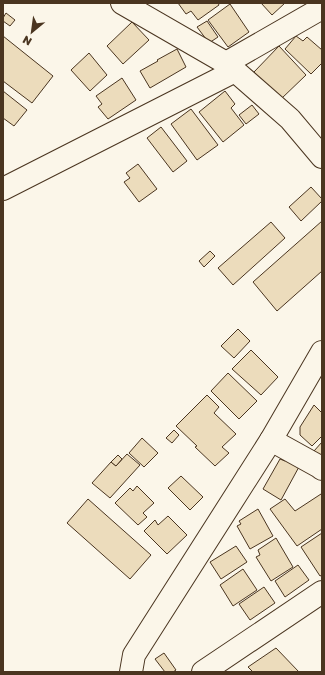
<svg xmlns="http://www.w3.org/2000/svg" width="325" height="675" viewBox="0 0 325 675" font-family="'Golos Text',sans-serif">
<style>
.building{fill:#ecdcbc;stroke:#4a3520}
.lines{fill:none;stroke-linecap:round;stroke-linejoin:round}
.minor-casing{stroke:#4a3520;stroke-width:24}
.minor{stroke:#fbf6e9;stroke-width:22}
</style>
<rect width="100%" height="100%" fill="#fbf6e9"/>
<g class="building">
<path d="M178,3H218L219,5L198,20L191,11L186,14Z"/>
<path d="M261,3H285L272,15Z"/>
<path d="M230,4L249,32L228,47L208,20Z"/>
<path d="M6,13L15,20L10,26L3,21V18Z"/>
<path d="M207,21L218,37L209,43L197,27Z"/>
<path d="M132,22L149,40L123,64L107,46Z"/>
<path d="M3,36L53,76L32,103L3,81Z"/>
<path d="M296,36L303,41L307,37L322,50V63L311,74L285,49Z"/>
<path d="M279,46L306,75L281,99L254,72Z"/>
<path d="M177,49L186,67L150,88L140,71L158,61L157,60Z"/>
<path d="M89,53L107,75L90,91L71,70Z"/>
<path d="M122,78L136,100L108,119L98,107L102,104L96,96Z"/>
<path d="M3,91L27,110L14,126L3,118Z"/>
<path d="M225,91L235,104L231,108L244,125L223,142L199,112Z"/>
<path d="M252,105L259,114L246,124L239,115Z"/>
<path d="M191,109L218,145L197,160L171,124Z"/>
<path d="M161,127L187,161L173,172L147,138Z"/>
<path d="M138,164L157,189L139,202L124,182L130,178L126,173Z"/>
<path d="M311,187L322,199V201L301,221L289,207Z"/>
<path d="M322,221V271L277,311L253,282Z"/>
<path d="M271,222L285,238L233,285L218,268Z"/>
<path d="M210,251L215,256L204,267L199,261Z"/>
<path d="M238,329L250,341L234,358L221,346Z"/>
<path d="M251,350L278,377L261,395L232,369Z"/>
<path d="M228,373L257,401L239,419L211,391Z"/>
<path d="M207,395L219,407L214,413L236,434L222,447L229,453L215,466L195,447L197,446L176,426Z"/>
<path d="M314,405L322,413V436L312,446L300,435V427Z"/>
<path d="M174,430L179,435L172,443L166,438Z"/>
<path d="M142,438L158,453L144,467L129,453Z"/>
<path d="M322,442V458L314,451Z"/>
<path d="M127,454L140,465L110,498L92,483L111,462L116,466Z"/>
<path d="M118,455L122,459L116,466L111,462Z"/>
<path d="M287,457L300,465L281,500L263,489L280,459L285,461Z"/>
<path d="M181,476L203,497L190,510L168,488Z"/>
<path d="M137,486L154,503L143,513L147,517L138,525L115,503L130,488L133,491Z"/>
<path d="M321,494L322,496V529L297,546L270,509L285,499L295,511Z"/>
<path d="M88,499L151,555L130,579L67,523Z"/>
<path d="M258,509L273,536L250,549L237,526L241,524L239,521Z"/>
<path d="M168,516L187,535L167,554L144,531L155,520L158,525Z"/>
<path d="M322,533V575L320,576L301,547Z"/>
<path d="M276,538L293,567L271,581L256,557L260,555L258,550Z"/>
<path d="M236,546L247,562L221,579L210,562Z"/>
<path d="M298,565L309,580L285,597L275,581Z"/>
<path d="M243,569L257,590L233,606L220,585Z"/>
<path d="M264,587L275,603L250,620L239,604Z"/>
<path d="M276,648L299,672H253L248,667Z"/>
<path d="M164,653L176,670L173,672H165L155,659Z"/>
</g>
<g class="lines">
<g class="minor-casing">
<g id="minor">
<path d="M122,3L226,63L290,119L322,157"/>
<path d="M226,63L322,8"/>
<path d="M3,189L235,71"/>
<path d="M271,440L318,466L322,469"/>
<path d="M131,672L134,655L271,440L322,352"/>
<path d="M203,672L322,592"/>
</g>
</g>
<use href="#minor" class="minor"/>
</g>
<rect width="325" height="675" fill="none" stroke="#4a3520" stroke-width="8"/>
<g transform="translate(32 32) rotate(209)" stroke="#fbf6e9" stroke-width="3" paint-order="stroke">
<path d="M0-3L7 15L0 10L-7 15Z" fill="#4a3520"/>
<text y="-6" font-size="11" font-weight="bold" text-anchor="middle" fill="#4a3520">N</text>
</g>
</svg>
